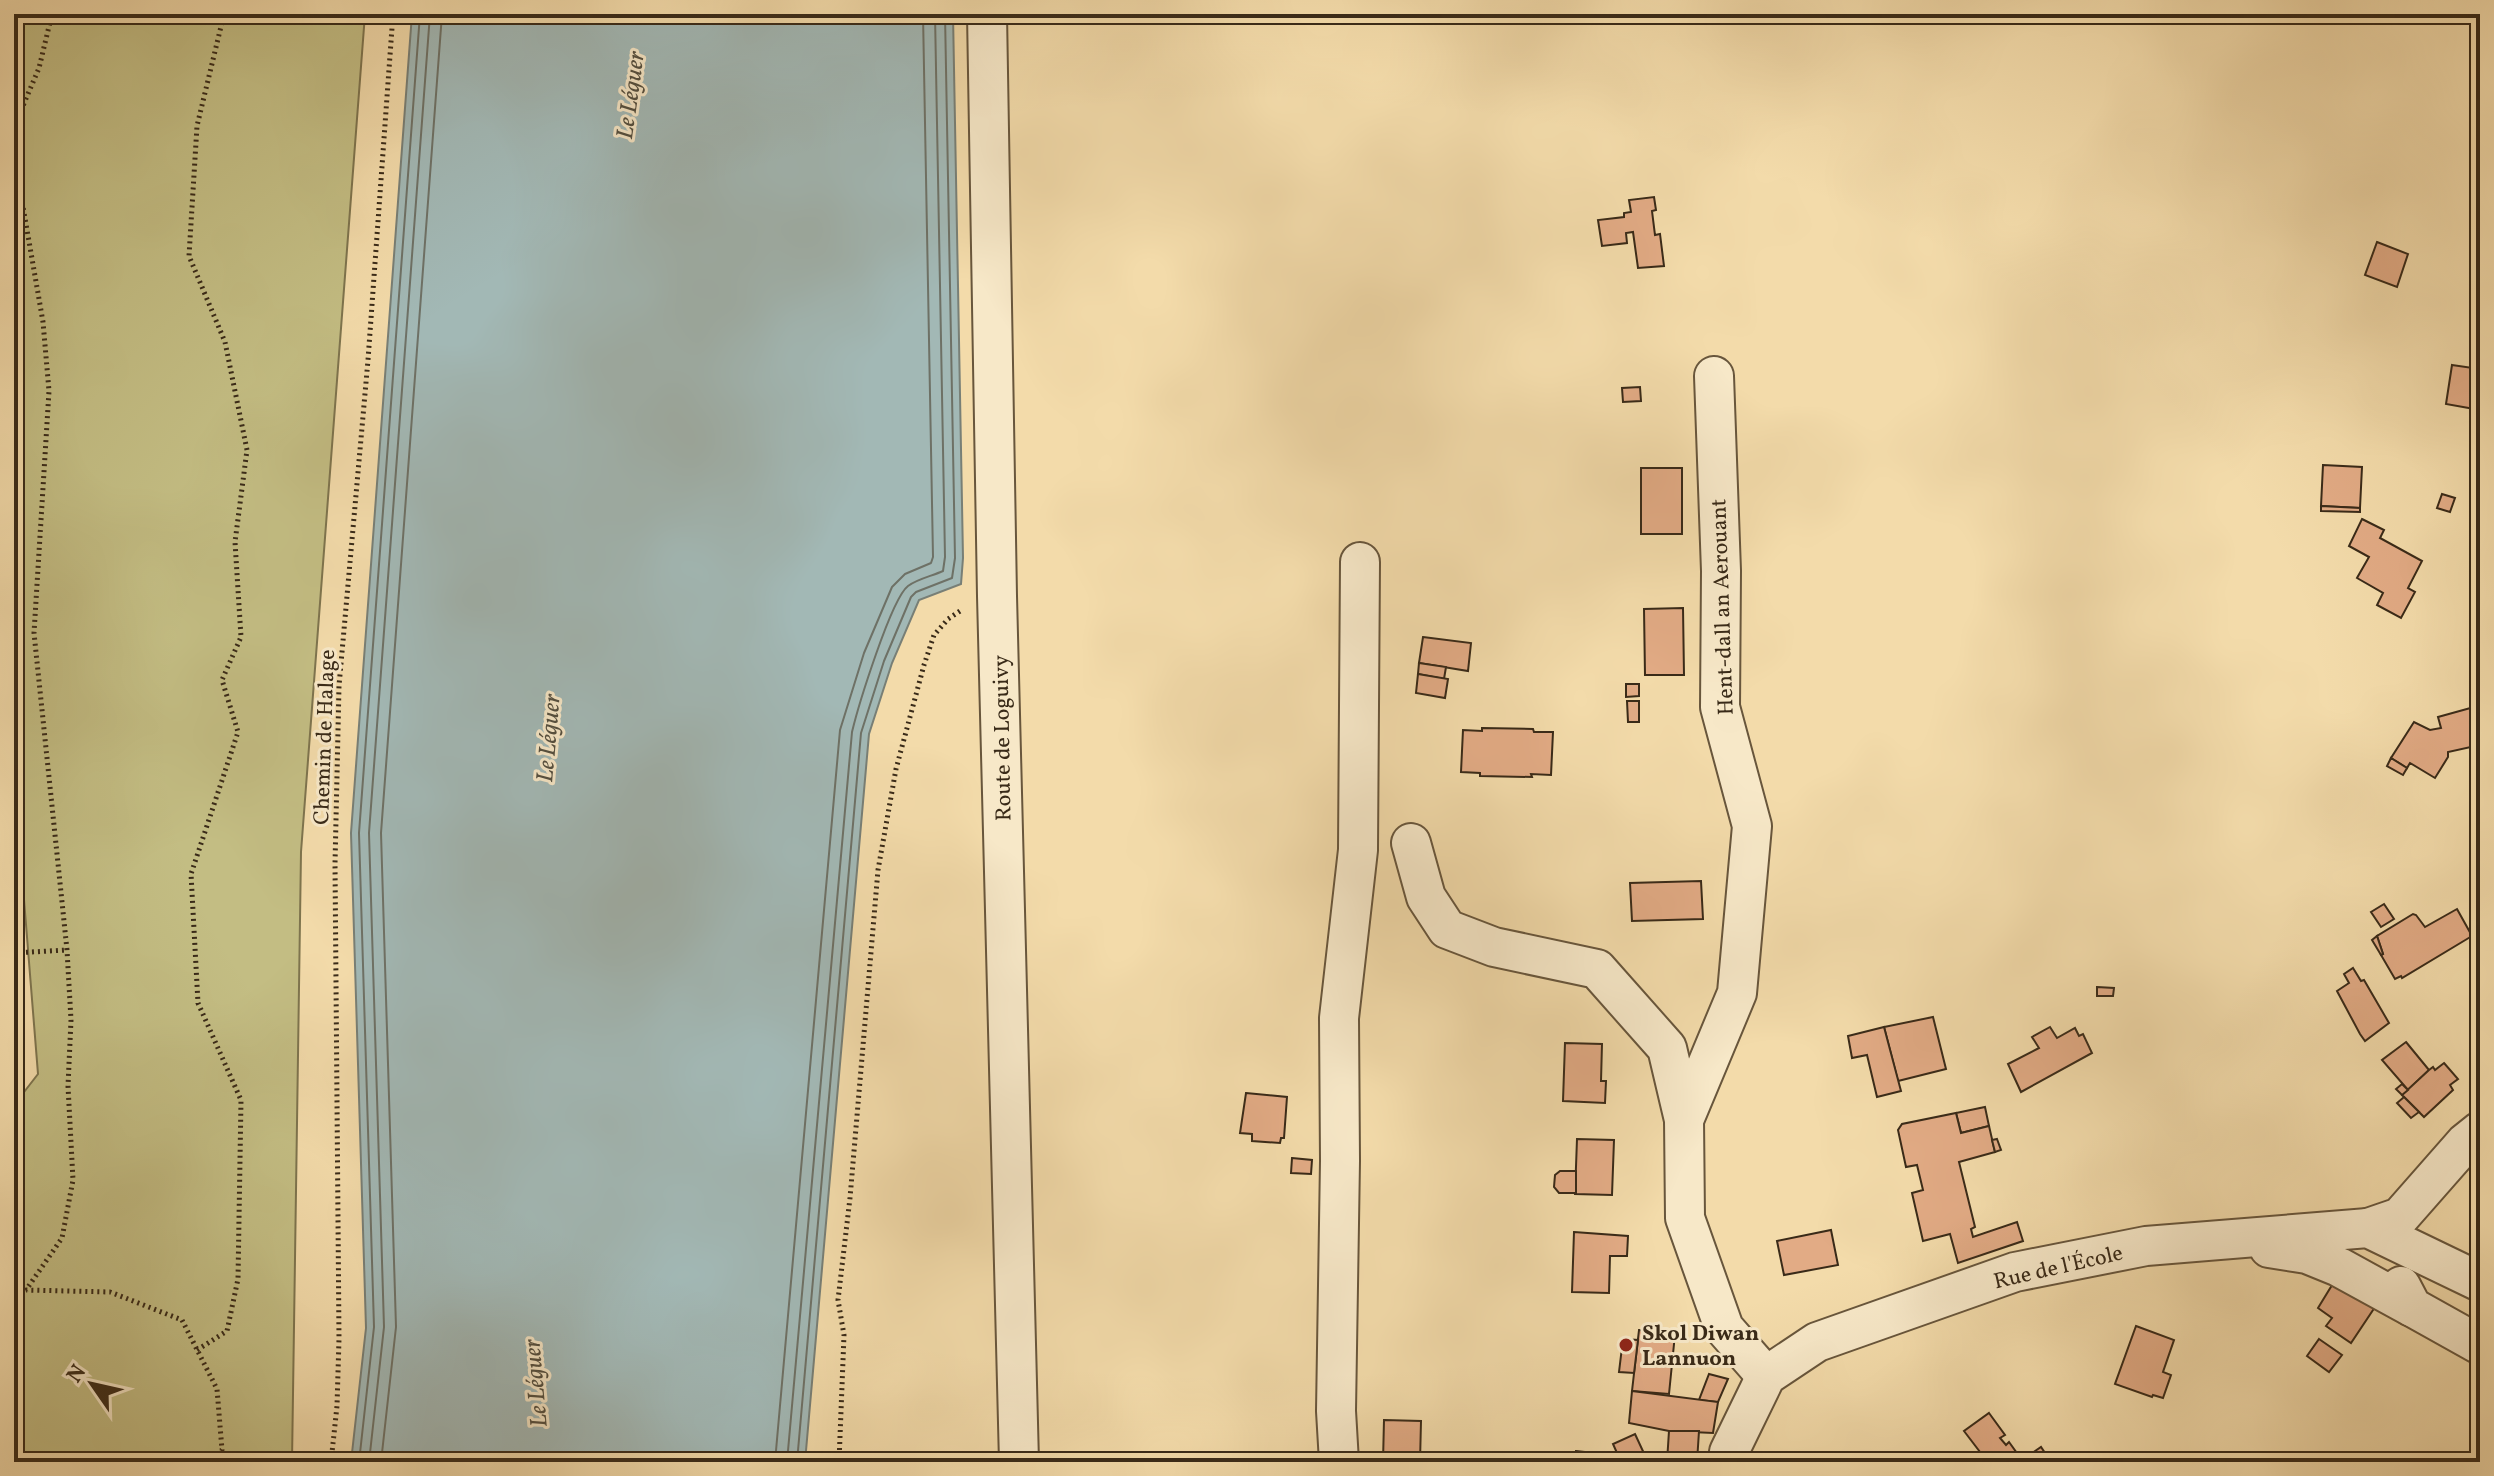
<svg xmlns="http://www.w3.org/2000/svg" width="2494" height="1476" viewBox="0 0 2494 1476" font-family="Vollkorn,serif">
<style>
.green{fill:#c3bd83;stroke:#7e744e;stroke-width:2}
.water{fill:#a2b8b5;stroke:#787f76;stroke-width:2}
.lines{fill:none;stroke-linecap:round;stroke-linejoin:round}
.shore{stroke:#6e7166;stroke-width:2}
.building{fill:#e2ab85;stroke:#392a18;stroke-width:2}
.minor-casing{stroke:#68563c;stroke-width:42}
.path{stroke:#392a18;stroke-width:5;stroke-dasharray:2 4;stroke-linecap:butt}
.minor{stroke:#f7e8c8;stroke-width:38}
.poi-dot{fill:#8f2418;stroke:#f7e8c8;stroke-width:3}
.labels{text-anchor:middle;stroke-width:6;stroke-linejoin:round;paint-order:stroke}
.street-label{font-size:22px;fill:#392a18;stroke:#f7e8c8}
.poi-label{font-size:22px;font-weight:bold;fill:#392a18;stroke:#f7e8c8;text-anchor:start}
.water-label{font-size:24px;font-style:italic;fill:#534e3f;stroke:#f7e8c8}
</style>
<rect width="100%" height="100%" fill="#f3dbaa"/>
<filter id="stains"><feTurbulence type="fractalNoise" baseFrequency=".0025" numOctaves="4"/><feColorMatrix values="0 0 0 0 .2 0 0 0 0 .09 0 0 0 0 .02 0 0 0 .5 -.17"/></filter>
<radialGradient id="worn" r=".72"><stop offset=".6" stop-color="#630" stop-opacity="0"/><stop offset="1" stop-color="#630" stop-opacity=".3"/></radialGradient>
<path class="green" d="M14,14H365L301,852L292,1462H14V1105L38,1074L14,775Z"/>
<path class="water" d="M412,14H953L963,558L961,584L919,600L892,663L869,734L805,1462H351L366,1328L351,833Z"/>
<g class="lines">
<g class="shore">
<path d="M359,1462L374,1327L359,833L420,14"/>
<path d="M369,1462L384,1327L369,833L430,14"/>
<path d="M381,1462L396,1327L381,833L442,14"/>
<path d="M775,1462L840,730L864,653L892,587L905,574L931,563L933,557L923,14"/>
<path d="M787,1462L852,732C858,707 891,599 908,586C917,579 932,576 943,571L945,557L935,14"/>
<path d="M797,1462L861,733L884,661L911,597L916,592L952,578L955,558L945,14"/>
</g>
</g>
<g class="building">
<path d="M1654,197L1656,210L1652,211L1655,235L1660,234L1664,266L1638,268L1633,232L1626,233L1627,243L1602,246L1598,220L1624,217V213L1631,212L1629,200Z"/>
<path d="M2377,242L2408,254L2397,287L2365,275Z"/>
<path d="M2452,365L2480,369V410L2446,404Z"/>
<path d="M1640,387L1641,401L1623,402L1622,388Z"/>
<path d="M2323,465L2362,467L2360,508L2321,506Z"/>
<rect x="1641" y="468" width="41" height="66"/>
<path d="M2442,494L2455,498L2450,512L2437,508Z"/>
<path d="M2321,506L2360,508V512L2321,511Z"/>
<path d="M2362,519L2384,530L2380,538L2422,561L2408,588L2415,592L2401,618L2377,605L2383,593L2357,578L2369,557L2349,546Z"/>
<path d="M1683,608L1684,675H1645L1644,609Z"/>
<path d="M1423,637L1471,643L1468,671L1419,663Z"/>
<path d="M1419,663L1446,667L1444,679L1418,674Z"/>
<path d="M1418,674L1448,679L1445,698L1416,693Z"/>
<path d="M1626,684H1639V696L1626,697Z"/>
<path d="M1627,701H1639V722H1628Z"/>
<path d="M2474,707L2477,722H2480V745L2448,752V757L2435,778L2410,763L2407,768L2391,758L2414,722L2430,730L2441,728L2438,717Z"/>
<path d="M1482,728L1533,729L1534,732H1553L1551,775L1531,774L1532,777L1480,776V773L1461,772L1463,730L1482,731Z"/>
<path d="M2391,758L2407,768L2403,775L2387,766Z"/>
<path d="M1701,881L1703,919L1632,921L1630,883Z"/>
<path d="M2384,904L2394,919L2381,927L2371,912Z"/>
<path d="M2457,909L2472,936L2402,978L2401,976L2395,979L2381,955L2383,954L2377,936L2413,914L2416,915L2425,927Z"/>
<path d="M2377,936L2383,954L2381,955L2372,940Z"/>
<path d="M2353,968L2361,981L2364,980L2389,1023L2365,1041L2360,1034L2337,991L2349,983L2344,974Z"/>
<path d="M2097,987L2114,988L2113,996H2097Z"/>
<path d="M1933,1017L1946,1069L1898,1081L1884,1027Z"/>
<path d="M1884,1027L1901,1091L1877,1097L1867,1055L1852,1058L1848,1036Z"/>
<path d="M2050,1027L2057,1038L2075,1028L2079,1036L2083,1034L2092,1053L2021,1092L2008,1064L2039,1048L2032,1037Z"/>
<path d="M2406,1042L2429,1070L2408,1090L2382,1060Z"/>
<path d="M1565,1043L1602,1044L1601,1081H1606L1605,1103L1563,1101Z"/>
<path d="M2444,1063L2458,1079L2450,1085L2453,1090L2424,1117L2402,1095L2429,1070L2433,1067L2435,1070Z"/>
<path d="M2402,1084L2408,1090L2402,1095L2396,1089Z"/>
<path d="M1246,1093L1287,1097L1284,1138H1281L1280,1143L1252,1141V1134L1240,1133Z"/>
<path d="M2404,1097L2419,1112L2411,1118L2397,1103Z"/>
<path d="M1985,1107L1989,1126L1961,1133L1956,1113Z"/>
<path d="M1956,1113L1961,1133L1989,1126L1995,1152L1959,1162L1975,1227L1971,1229L1973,1237L2017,1222L2023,1241L1958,1263L1950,1234L1923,1241L1912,1193L1923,1190L1917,1165L1906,1167L1898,1130L1902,1124Z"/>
<path d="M1577,1139L1614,1140L1612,1195L1575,1194Z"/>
<path d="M1997,1139L2001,1150L1995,1152L1992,1140Z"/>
<path d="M1292,1158L1312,1160L1311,1174L1291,1173Z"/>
<path d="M1560,1171H1576V1193H1559L1554,1187L1555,1175Z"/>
<path d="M1831,1230L1838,1265L1784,1275L1777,1241Z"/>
<path d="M1574,1232L1628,1236L1627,1256H1610L1609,1293L1572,1292Z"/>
<path d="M2337,1277L2377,1304L2351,1343L2326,1326L2332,1318L2318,1308Z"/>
<path d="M2136,1326L2174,1340L2163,1372L2171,1375L2163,1398L2153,1395L2152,1397L2115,1384Z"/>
<path d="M1639,1330L1675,1334L1669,1394L1632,1391Z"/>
<path d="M1623,1339L1638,1340L1634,1373L1619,1372Z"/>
<path d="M2319,1339L2342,1355L2329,1372L2307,1356Z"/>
<path d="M1709,1374L1728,1379L1718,1402L1699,1400Z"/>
<path d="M1632,1391L1718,1402L1713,1433L1669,1431L1629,1423Z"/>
<path d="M1989,1413L2005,1435L2000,1438L2006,1445L2009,1442L2022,1460L2041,1447L2051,1462H1976L1973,1457L1980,1452L1964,1431Z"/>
<path d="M1384,1420L1421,1421L1420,1462H1383Z"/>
<path d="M1669,1431H1699L1697,1462H1667Z"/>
<path d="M1635,1434L1648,1462H1621L1613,1444Z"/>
<path d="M1576,1451L1593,1453V1462H1576Z"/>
</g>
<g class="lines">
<g class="minor-casing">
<g id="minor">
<path d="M987,14L997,596L1019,1462"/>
<path d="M1714,376L1721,571L1720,707L1752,826L1737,993L1684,1120L1685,1218L1724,1328L1766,1376"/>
<path d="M1411,843L1426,897L1447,929L1494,947L1597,969L1667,1048L1684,1120"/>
<path d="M2368,1228L2400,1217L2465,1143L2480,1131"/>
<path d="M2269,1248L2307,1254L2339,1267L2412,1307"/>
<path d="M2401,1286L2412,1307L2480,1345"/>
<path d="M1339,1462L1336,1411L1340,1161L1339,1018L1358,850L1360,562"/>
<path d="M1728,1462L1729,1452L1766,1376L1817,1342L2015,1272L2146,1246L2368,1228L2480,1282"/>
</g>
</g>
<g class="path">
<path d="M14,127L39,68L52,14"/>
<path d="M14,155L43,322L49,391L34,633L67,950L71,1020L68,1086L73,1180L62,1238L26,1290"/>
<path d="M14,953L67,950"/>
<path d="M14,1294L26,1290L110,1292L182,1320L217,1389L222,1450L205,1462"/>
<path d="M197,1350L227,1331L238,1279L241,1100L198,1003L191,874L238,732L222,680L241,637L235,542L247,450L225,342L189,256L197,126L224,14"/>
<path d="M331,1462L337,1406L339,1339L335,864L339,686L368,360L393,14"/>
<path d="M839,1462L844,1335L838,1300L850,1198L878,870L896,769L924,665L934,635L948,619L963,609"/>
</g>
<use href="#minor" class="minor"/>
</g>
<circle class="poi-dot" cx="1626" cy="1345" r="8"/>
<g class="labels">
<g class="street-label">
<text transform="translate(1721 607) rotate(-92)" y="8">Hent-dall an Aerouant</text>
<text transform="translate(323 737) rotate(-88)" y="8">Chemin de Halage</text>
<text transform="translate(1001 738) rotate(-91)" y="8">Route de Loguivy</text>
<text transform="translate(2058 1266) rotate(-13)" y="8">Rue de l'École</text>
</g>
<g class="poi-label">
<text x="1642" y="1340">Skol Diwan<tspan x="1642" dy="25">Lannuon</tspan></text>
</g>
<g class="water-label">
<text transform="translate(630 95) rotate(-82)" y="8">Le Léguer</text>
<text transform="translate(548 738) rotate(-85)" y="8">Le Léguer</text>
<text transform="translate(535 1383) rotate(-95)" y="8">Le Léguer</text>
</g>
</g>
<rect width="2494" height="1476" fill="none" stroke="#f3dbaa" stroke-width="48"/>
<rect x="16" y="16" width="2462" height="1444" fill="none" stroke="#392a18" stroke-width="4"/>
<rect x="24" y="24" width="2446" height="1428" fill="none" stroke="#392a18" stroke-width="2"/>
<g transform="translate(92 1384) rotate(304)" stroke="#f7e8c8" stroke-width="6" paint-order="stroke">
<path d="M0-6L14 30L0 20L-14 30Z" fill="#392a18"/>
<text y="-12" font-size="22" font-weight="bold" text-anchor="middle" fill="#392a18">N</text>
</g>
<rect width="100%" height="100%" filter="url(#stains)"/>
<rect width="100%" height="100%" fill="url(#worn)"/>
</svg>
